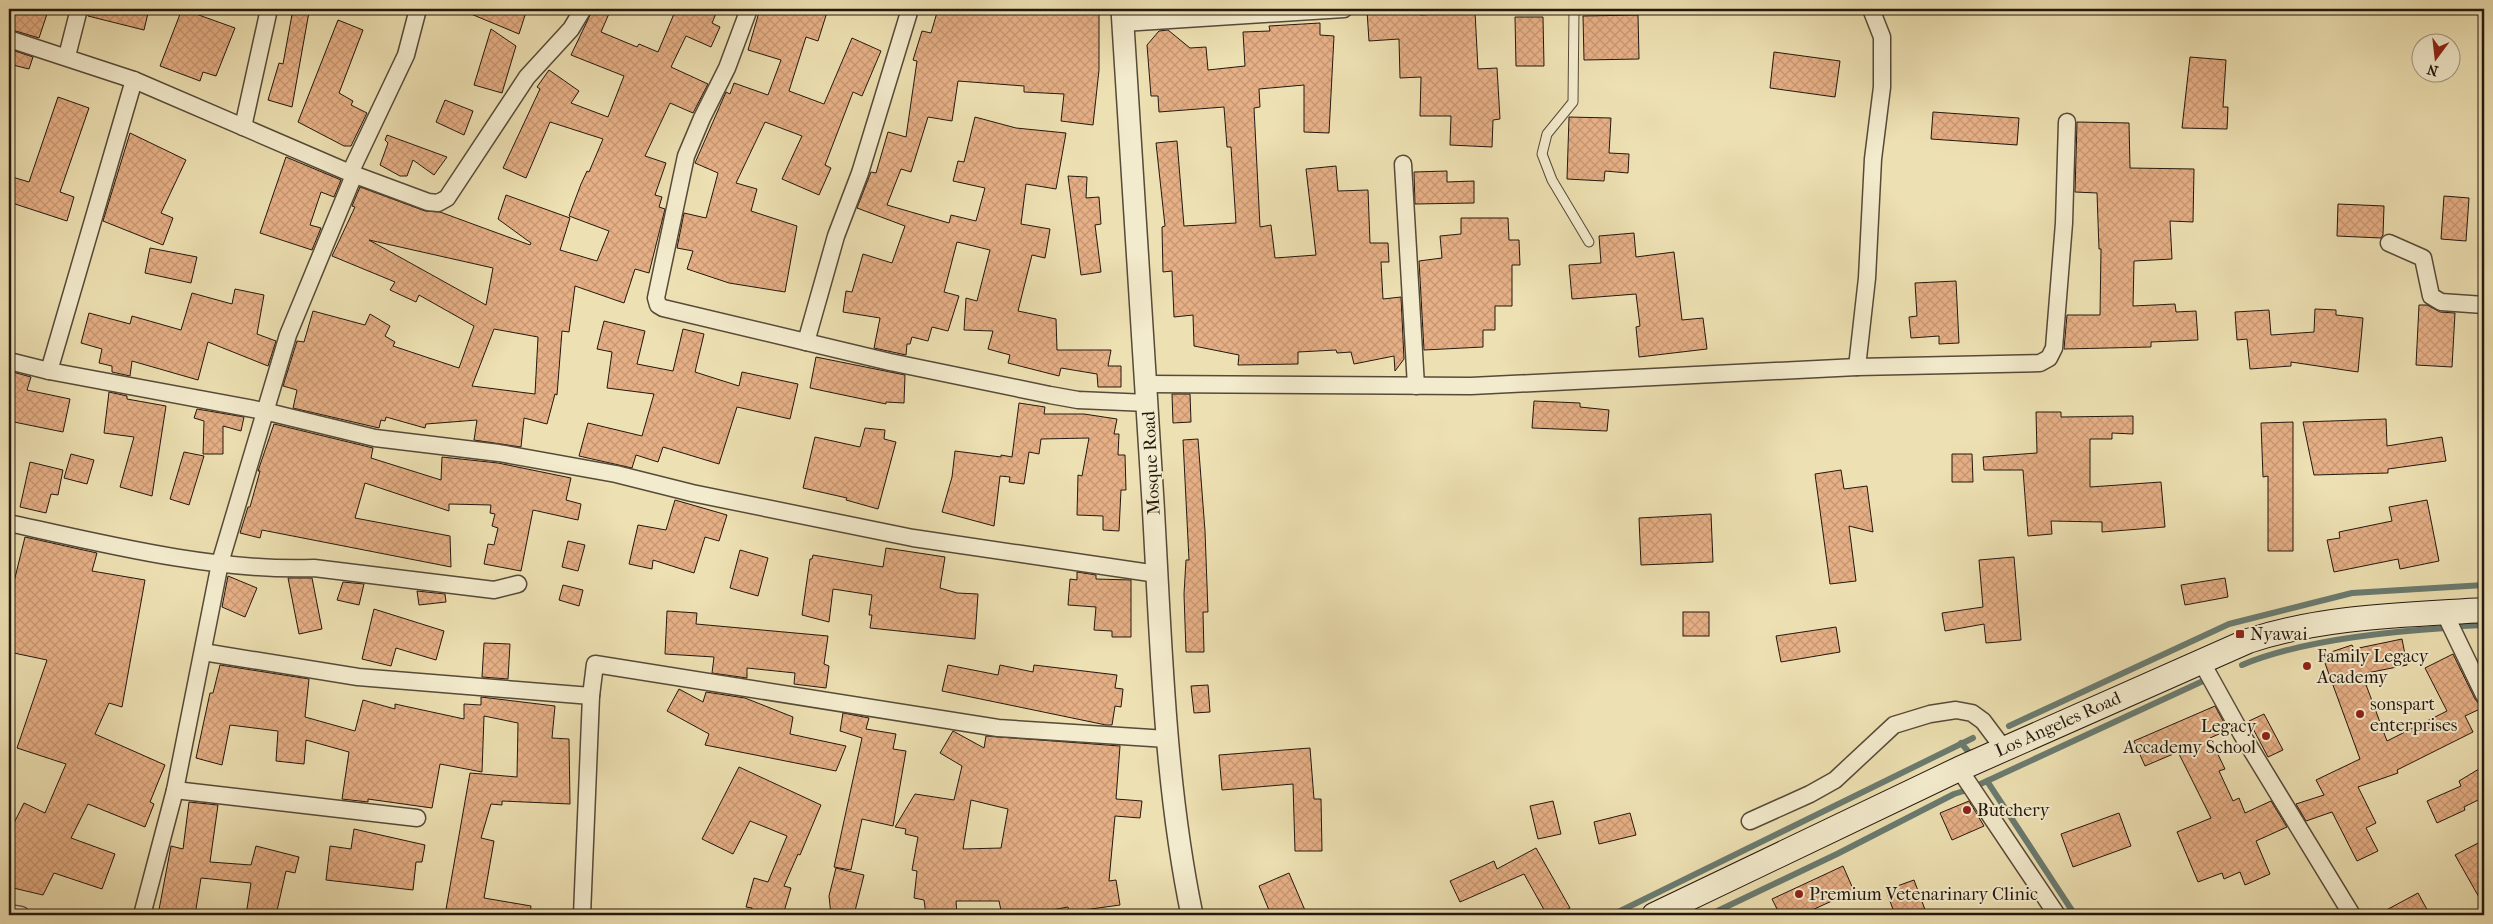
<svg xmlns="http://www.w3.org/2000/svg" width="2493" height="924" viewBox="0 0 2493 924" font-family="'IM FELL French Canon',serif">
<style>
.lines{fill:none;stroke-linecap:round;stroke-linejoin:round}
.stream{stroke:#6a7b70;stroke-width:6}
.building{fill:url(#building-cross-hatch);stroke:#24180f;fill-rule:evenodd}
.service-casing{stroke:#564a38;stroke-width:11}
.minor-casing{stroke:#564a38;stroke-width:19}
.tertiary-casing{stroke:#564a38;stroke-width:24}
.secondary-casing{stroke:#24180f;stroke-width:26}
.service{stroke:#f3ebcd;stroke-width:9}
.minor{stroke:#f3ebcd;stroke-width:16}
.tertiary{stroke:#f3ebcd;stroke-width:21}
.secondary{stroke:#f3ebcd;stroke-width:24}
.poi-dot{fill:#8f2418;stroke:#f3ebcd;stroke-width:2}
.labels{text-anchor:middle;stroke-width:4;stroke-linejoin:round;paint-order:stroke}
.street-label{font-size:18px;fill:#24180f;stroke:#f3ebcd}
.poi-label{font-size:18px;fill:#24180f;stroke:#f3ebcd;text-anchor:start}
</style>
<defs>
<pattern id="building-cross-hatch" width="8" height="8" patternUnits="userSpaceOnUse" patternTransform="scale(1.25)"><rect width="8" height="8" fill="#e6af85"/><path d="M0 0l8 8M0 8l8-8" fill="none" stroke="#c59672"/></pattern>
</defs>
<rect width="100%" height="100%" fill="#ede0b2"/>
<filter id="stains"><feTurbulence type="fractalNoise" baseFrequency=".004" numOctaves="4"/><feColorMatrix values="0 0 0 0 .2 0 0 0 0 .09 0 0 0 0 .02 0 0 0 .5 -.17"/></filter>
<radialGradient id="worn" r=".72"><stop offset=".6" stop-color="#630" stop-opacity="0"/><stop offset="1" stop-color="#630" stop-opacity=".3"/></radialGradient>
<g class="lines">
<g class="stream">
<path d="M2462,626L2484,625"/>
<path d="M2242,665C2299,641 2384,632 2446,628"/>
<path d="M2009,726L2229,624L2352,593L2484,585"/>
<path d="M1961,743L1973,757"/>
<path d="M1987,781L2075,915"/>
<path d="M1974,787L2203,681"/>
<path d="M1612,915L1973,738"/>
<path d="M1709,915L1837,854L1954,794L1967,790"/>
</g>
</g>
<g class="building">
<path d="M9,9H33L47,14L39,38L9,29Z"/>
<path d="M89,9H149L144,30L88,16Z"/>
<path d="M182,9L235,28L216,76L203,72L200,81L160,66Z"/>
<path d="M293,9L309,12L292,107L268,100L279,63L283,64Z"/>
<path d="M459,9H527L519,34Z"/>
<path d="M593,9H611L601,32L637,47L639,44L658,52L676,9H718L712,23L720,27L711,47L686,36L671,67L708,84L693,113L670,103L645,156L666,163L655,195L662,197L659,207L665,209L649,273L635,269L624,303L575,286L569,332L562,331L557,395L555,394L547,424L524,418L521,447L474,440L477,420L426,424L425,428L386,417L385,421L381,420L379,428L293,408L297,390L283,386L297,341L304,342L313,311L365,325L370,314L390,326L385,336L395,342L393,346L459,368L474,326L419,295L416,302L390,290L395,282L332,256L355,207L352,206L360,187L425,211L440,212L530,245L531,243L498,219L506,195L570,218L560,250L597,261L609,231L569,216L581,184L587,171L589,172L603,139L550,122L526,178L503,168L540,89L537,87L549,70L579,91L571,103L608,117L624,76L571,55ZM369,240L493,268L486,305ZM494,329L538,337L535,394L472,386Z"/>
<path d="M760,9H828L818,41L806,37L789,91L824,104L852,38L881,51L862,96L853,92L825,165L831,168L819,195L782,179L802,136L765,122L736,183L757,189L751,211L797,226L785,292L729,283L687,269L693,251L677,248L684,213L706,218L718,173L695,163L726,92L730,94L734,83L768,95L781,60L748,50Z"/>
<path d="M938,9H1099V70L1093,125L1061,121L1064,94L1024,92V86L958,81L952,121L928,117L911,172L901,169L887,205L949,223L951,215L976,221L985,188L953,181L958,161L964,162L975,117L1016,128L1066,133L1056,189L1026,184L1021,224L1050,229L1045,258L1032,255L1018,311L1056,319L1057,350H1111L1108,366H1121V387H1098L1097,374L1061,368L1059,376L1008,363L1010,355L988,349L993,331L964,330L966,298L977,301L990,250L957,242L944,292L959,296L948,331L932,327L928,341L912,337L910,344H907L906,355L874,348L880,318L843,312L846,291L852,292L863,254L892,263L905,226L857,208L871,172L876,173L888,132L906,137L917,61L913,60L922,31L931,33Z"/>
<path d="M1391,9V14L1420,12V15L1475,12L1478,69L1497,68L1500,119L1493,120L1492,147L1450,145L1451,116H1420L1421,77L1400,78L1399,39L1369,41L1367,11Z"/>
<path d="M1638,15L1639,59L1584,60L1583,16Z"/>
<path d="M1515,17H1543L1544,66H1516Z"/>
<path d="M338,20L363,30L339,93L353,101L351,105L367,113L351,146H344L298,122Z"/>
<path d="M1320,23V35L1334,36L1329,133L1304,132V85L1259,89L1260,107L1254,108L1260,227L1271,225L1275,258L1316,255L1306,169L1336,166L1338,191L1368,190L1370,243H1388L1389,262H1381L1383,299L1401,297L1404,359L1395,371L1394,356L1354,364L1351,352L1337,353L1336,350L1298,352V364L1238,365L1239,355L1194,346L1193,315L1174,317L1172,271L1163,272L1162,227L1165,226L1156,143L1177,141L1184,226L1236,223L1231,147H1227L1224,107L1159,112L1158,96H1151L1147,45L1159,31L1168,30L1190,48L1206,47L1208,70L1245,66L1243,32L1270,31L1269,26Z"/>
<path d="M491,29L516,46L502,93L474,85Z"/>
<path d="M9,49L33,57L29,69L9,64Z"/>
<path d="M1774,52L1840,61L1835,97L1770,88Z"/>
<path d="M2190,57L2226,60L2223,107H2228L2227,129L2182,128Z"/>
<path d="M58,97L89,108L60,192L74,197L67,221L9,202V176L29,182Z"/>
<path d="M445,100L473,111L464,135L436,122Z"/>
<path d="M1933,112L2019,118L2017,145L1931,139Z"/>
<path d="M1569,117L1611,118L1609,153L1629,154L1628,173L1605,171L1604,181L1567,179Z"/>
<path d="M2077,122L2129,123L2130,168L2194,169L2193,222L2170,221L2172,259L2134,261L2133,306L2175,304L2176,312L2196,311L2198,340L2151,342V347L2064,349L2067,315H2100L2101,249H2099L2097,193L2075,192Z"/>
<path d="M130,133L186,160L161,213L173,218L163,245L103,221Z"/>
<path d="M387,135L447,157L434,175L413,160L407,176H400L380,165L388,143L385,140Z"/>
<path d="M286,157L341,180L334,197L321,192L310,225L321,228L312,250L260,233Z"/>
<path d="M1447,171V182L1474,181V203L1415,204L1414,172Z"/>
<path d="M1068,176L1087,177L1086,198L1099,197L1101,224L1095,225L1101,272L1081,275Z"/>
<path d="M2444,196L2469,198L2466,241L2441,239Z"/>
<path d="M2338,204L2384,206L2383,235L2381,238L2337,236Z"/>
<path d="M1461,218H1508L1509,240H1519L1520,265H1512V306H1495V330H1483V347L1424,350L1419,261L1442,258L1440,236L1461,234Z"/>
<path d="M1634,233L1636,257L1674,252L1682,320L1703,318L1707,349L1639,357L1636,327L1640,326L1636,294L1572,299L1569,265L1601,263L1599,236Z"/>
<path d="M150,248L197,257L191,283L145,273Z"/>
<path d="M1956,281L1959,343L1939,344V336L1911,338L1909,317L1917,316L1915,283Z"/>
<path d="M235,289L264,295L257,334L276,341L268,366L208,342L198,380L132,361L130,376L112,372V366L99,363L102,349L81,343L89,313L130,324L132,316L181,330L192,293L232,304Z"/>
<path d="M2419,305H2427L2440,312L2455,313L2452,367L2416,365Z"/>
<path d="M2315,309L2336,310V315L2363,318L2358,372L2291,362V366L2250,369L2247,339L2237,340L2235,312L2269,310L2271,335L2314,332Z"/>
<path d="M604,321L645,331L637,364L673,371L683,329L704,334L695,372L739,386L742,372L798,384L790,419L737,407L719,464L663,447L658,462L636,455L632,468L579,456L588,423L642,436L654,394L607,388L612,352L597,349Z"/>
<path d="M816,357L905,375L904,403L886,402V404L810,388Z"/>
<path d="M9,371L31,377L27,390L70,399L63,432L9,421Z"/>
<path d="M109,392L127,396V399L166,406L152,496L120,487L134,437L104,433Z"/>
<path d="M1172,394H1190L1191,422L1173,423Z"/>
<path d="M1534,401L1580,403V407L1609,410L1607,431L1532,428Z"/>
<path d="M1019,403L1045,407L1044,414H1084L1117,419L1114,434H1119L1118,455H1125L1126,490H1121L1119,531L1103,530V516L1077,515L1078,475L1082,476L1089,438L1041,439L1039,454L1029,452L1024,484L1009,482L1010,477L1000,476L994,526L942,512L952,477L955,451L1001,457V455L1012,457Z"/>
<path d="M197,409L244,417L241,431L223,426V454H203L204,421L194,418Z"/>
<path d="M2036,412H2061V417L2133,416V434L2112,433V439H2090V487L2161,482L2165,527L2102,532V522L2051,521L2052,534L2028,536L2023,470H1984L1983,457L2037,453Z"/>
<path d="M2386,419L2387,446L2442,437L2446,461L2388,469V473L2314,475L2303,422Z"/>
<path d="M2293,422V551H2268V476L2263,477L2261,423Z"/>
<path d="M274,424L373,448L371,458L441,480L442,457L498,463L571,478L566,500L581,504L578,520L533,510L521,571L484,564L488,544L494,545L498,528L492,526L495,514L490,513L491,505L449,504V511L365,483L355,518L450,536L451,567L262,530L260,538L240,533L248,507H250L260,471H258Z"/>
<path d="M865,428L885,430L884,439L896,442L878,509L846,500L847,498L803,488L815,437L860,447Z"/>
<path d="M1198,439L1205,531L1208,612H1203L1204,652H1186L1184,594L1186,560H1189L1183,440Z"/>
<path d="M184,452L204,456L189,505L170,499Z"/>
<path d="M71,454L94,460L87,484L64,478Z"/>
<path d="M1952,454H1972L1973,482H1952Z"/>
<path d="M30,462L63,470L58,495L51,494L46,513L20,507Z"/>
<path d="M1841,470L1844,489L1867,486L1873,532L1849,526L1856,581L1830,584L1815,474Z"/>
<path d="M675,500L727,515L719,541L705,537L694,573L653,560L652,569L629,564L638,525L666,530Z"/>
<path d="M2427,500L2439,561L2400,569L2398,559L2334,572L2327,540L2340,538L2339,532L2392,521L2389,507Z"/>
<path d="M1711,514L1713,562L1641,565L1639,518Z"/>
<path d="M25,537L97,553L92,571L145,580L122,707L109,703L95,734L165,765L150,802L154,804L145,827L88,804L71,838L115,854L102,889L54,873L43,895L9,887V833L24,803L45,813L66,764L17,748L47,660L9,652V602Z"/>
<path d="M568,541L585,545L578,571L562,567Z"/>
<path d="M886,548L945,557L940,588L957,593L978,594L975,639L870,628L872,615H869L872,595L833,589L829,622L802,615L810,559H812L813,555L883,567Z"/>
<path d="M740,550L768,558L758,596L730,588Z"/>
<path d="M2014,557L2021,640L1986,643L1984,624L1945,631L1942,613L1983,607L1979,560Z"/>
<path d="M1077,572L1096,575V579L1131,580V637H1112V631L1094,630L1096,607L1068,605L1070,579L1077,580Z"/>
<path d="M228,576L257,588L245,617L222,607Z"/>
<path d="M288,578H312L322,629L299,634Z"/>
<path d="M2225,578L2228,597L2185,605L2181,585Z"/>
<path d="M343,582L364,584L359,605L337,600Z"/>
<path d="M563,585L583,590L579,606L559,600Z"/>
<path d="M417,591L445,594L446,602L419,605Z"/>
<path d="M374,609L444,631L436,660L396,648L391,666L362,659Z"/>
<path d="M667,611L697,613L696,624L828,636L824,664L829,666L826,688L794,684L795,673L747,668V678L712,673L714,657L665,654Z"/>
<rect x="1683" y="612" width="26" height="24"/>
<path d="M1836,627L1840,652L1781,662L1776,636Z"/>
<path d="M2402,639L2407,665L2362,674L2387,741L2447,711L2425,668L2453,654L2475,699L2482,708L2465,716L2473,732L2397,770L2398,773L2358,787L2376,823L2366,828L2378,851L2357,861L2332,812L2306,821L2296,804L2324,795L2316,780L2360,759L2322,655L2352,645L2354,649Z"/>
<path d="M484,643L510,644L508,679L482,677Z"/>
<path d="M220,665L309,679L305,717L355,731L363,700L395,709V704L464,719V704L481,705V697L555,706L552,738L569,739L570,804L502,801V805L491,804L481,838L494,841L484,898L531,906L530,915H445L470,773L517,777L518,723L484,716L482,772L440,764L432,808L368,799V802L342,799L349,752L306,740L304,764L276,761L278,731L230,725L222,765L196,758L210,693H213Z"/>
<path d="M948,665L998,675L1000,665L1033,672L1034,665L1117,675L1115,688L1123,689L1121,707L1115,706L1112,725H1106L942,691Z"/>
<path d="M1208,685L1210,712L1194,713L1191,686Z"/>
<path d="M679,689L703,702L706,692L745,698L793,717L790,734L846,746L836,771L705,745L709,734L667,711Z"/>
<path d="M2215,706L2228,730L2210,738L2225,769L2219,771L2233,801L2239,798L2245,813L2271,801L2287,827L2256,841L2270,874L2245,885L2240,872L2224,879L2222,873L2198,882L2177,832L2211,818L2178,752L2145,766L2134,741Z"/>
<path d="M843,713L869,718L866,729L896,734L893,749L906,751L893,826L862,819L851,870L834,867L862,738L840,731Z"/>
<path d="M2264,714L2283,750L2268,757L2249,721Z"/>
<path d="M953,731L984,748L986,736L1120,746L1116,799L1142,801L1140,818L1115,816L1109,881L1116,880L1120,905L1069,912L1068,907L1024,915H1002L999,901H956L957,915H926L924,900L914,898L917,871L912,870L918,837L905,834L906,829L895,827L915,794L954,800L962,766L940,753ZM971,800L1008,809L1001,848L963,849Z"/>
<path d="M1310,748L1314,799H1321L1322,851H1295L1293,784L1222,790L1219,755Z"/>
<path d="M2484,766V797L2464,807L2465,810L2437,823L2427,801L2461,786L2459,781Z"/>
<path d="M739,767L821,805L800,855L798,854L784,886L791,888L783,915H749L752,908L746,907L754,878L768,882L787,836L750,821L733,854L702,839Z"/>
<path d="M1553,801L1561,834L1538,839L1530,806Z"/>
<path d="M1969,801L1984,826L1952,840L1940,813Z"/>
<path d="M189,802L218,805L210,862L251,865L256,846L299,857L295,873L286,871L276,915H246L251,883L201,878L195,915H158L171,846L183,849Z"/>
<path d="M1630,813L1636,835L1599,844L1594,822Z"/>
<path d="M2119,813L2131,846L2073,867L2061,834Z"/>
<path d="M354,829L425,845L422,862H416L413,890L326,880L330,846L351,849Z"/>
<path d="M2484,840V906L2455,855Z"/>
<path d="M1536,848L1570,908L1556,915H1547L1524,874L1460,902L1450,881L1494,861L1497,869Z"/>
<path d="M1843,866L1854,891L1801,915H1780L1772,899Z"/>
<path d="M836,868L864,875L854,915H831L829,896Z"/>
<path d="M1289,873L1307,915H1271L1259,886Z"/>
<path d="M1914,880L1927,915H1895L1886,890Z"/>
<path d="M2418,893L2430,915H2377Z"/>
</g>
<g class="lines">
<g class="service-casing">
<path id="service" d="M1574,9L1573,102L1547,134L1542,154L1552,180L1589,242"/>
</g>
<g class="minor-casing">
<g id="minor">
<path d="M749,9L727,68L702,118L686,156L656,298L658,305L663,308L890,362L1050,395L1078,400L1148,403"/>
<path d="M1123,23L1344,9"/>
<path d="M9,39L134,80L350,173L406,55L418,9"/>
<path d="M67,56L79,9"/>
<path d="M243,127L269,9"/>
<path d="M1403,164L1416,386"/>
<path d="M350,173L428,202L438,203L447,198L527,77L571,29L583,9"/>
<path d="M2389,243L2423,258L2431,296L2441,302L2484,305"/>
<path d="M806,342L836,236L860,173L910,9"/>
<path d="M9,361L49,371L264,411L375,438L499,453L616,474L692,493L913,538L1157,574"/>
<path d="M1857,367L1867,278L1873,159L1882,87V37L1871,9"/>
<path d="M49,371L134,80"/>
<path d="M1147,384L1471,386L1857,367L2040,363L2049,358L2054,348L2064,223L2067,122"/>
<path d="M9,523C104,544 217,572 314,568L494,590L518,584"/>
<path d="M2444,612L2484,695"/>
<path d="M203,652L358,677L591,696"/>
<path d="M2201,661L2241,733L2352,915"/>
<path d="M1959,769L2057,915"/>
<path d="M175,790L417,818"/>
<path d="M1750,821L1810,794L1835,780L1894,725L1930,714L1956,710L1972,713L1983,721L2004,749"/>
<path d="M9,913L21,915"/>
<path d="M142,915L175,790L220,563L288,335L354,175"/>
<path d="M582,915L591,696L595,664L998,728L1167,739"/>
</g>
</g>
<g class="tertiary-casing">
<path id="tertiary" d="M1122,9C1132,173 1144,337 1153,502C1161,640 1164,780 1192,915"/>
</g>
<g class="secondary-casing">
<path id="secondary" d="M1654,915L1959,769L2248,641C2324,616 2405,615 2484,610"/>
</g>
<use href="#service" class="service"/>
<use href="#minor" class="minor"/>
<use href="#tertiary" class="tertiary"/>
<use href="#secondary" class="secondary"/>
</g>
<g class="poi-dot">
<rect x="2235" y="629" width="10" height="10" rx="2.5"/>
<circle cx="2307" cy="666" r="5"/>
<circle cx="2360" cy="714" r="5"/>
<circle cx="2266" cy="736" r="5"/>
<circle cx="1967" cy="810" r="5"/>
<circle cx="1799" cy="894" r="5"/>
</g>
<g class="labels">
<g class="street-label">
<text transform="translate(1151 463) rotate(-93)" y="6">Mosque Road</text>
<text transform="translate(2058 724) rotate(-24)" y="6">Los Angeles Road</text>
</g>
<g class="poi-label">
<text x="2250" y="640">Nyawai</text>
<text x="2317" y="662">Family Legacy<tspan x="2317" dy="21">Academy</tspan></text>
<text x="2370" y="710">sonspart<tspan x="2370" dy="21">enterprises</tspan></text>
<text x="2256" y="732" text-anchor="end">Legacy<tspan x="2256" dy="21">Accademy School</tspan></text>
<text x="1977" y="816">Butchery</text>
<text x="1809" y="900">Premium Vetenarinary Clinic</text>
</g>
</g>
<rect width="2493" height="924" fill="none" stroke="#ede0b2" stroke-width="30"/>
<rect x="10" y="10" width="2473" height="904" fill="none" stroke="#24180f" stroke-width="2.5"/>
<rect x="15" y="15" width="2463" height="894" fill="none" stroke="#24180f"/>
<g transform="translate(2436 58) rotate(195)"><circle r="24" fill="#f3ebcd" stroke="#a09781"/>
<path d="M0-4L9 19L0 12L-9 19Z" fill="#8f2418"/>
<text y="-8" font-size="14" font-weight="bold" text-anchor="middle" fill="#24180f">N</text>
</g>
<rect width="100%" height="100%" filter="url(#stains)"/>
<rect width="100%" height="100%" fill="url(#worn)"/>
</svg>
